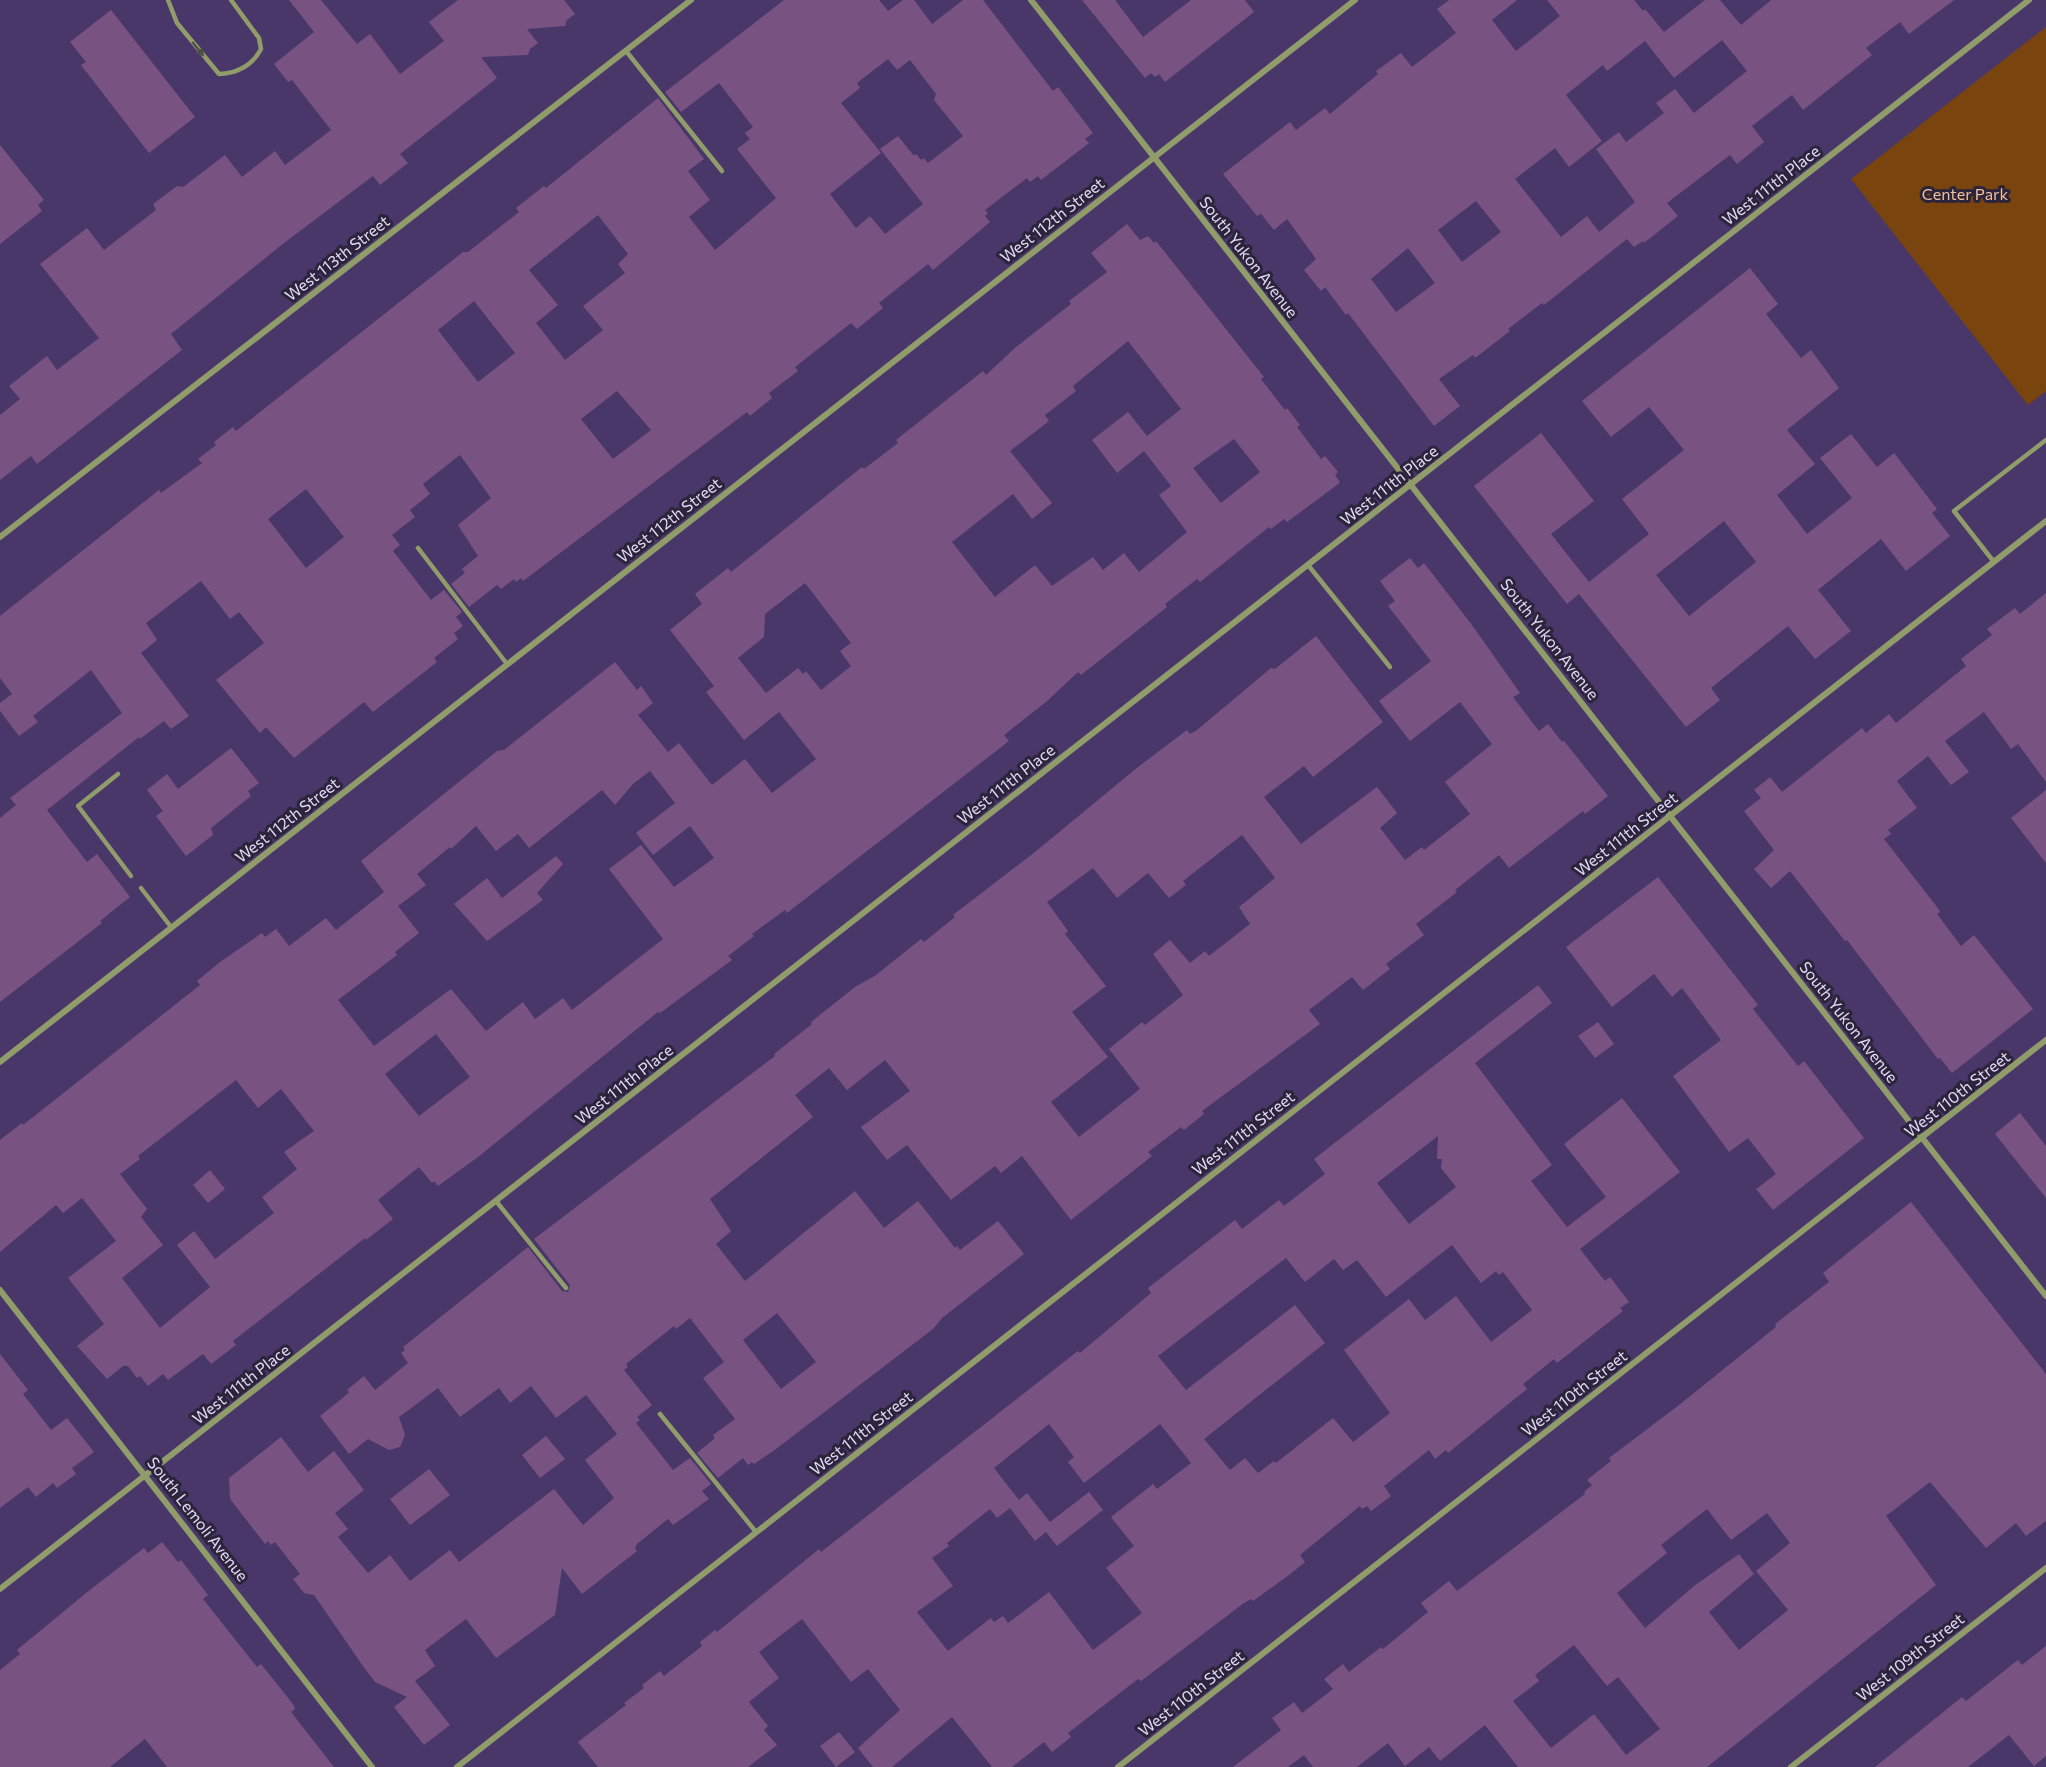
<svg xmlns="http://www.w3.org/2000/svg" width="2046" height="1767" viewBox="0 0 2046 1767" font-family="Commissioner,sans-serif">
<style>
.green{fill:#7a440e}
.building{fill:#785382;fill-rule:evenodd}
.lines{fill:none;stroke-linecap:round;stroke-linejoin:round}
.service{stroke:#909c6a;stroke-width:4.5}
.minor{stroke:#909c6a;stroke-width:6}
.oneway{fill:#4f4e4b}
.labels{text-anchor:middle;stroke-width:6;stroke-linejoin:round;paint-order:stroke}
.street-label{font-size:16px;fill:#e3daf8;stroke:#2c243b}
.park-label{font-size:16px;fill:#f2c19c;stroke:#2c243b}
</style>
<rect width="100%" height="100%" fill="#493769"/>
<path class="green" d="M2046,27V391L2028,405L1851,179Z"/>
<g class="building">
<path d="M289,0H321L357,44L370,34L400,74L444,41L429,22L458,0H564L575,14L567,20L565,26L527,29L538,43L530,49L528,55L481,57L497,78L400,154L408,163L380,185L373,176L284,243L171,334L182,350L37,464L31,456L0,480V415L20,399L9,386L47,356L57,370L99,338L40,264L87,228L104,250L156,210L153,204L177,186L183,187L225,155L242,177L275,151L285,165L331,130L292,80L288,82L274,64L314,32Z"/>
<path d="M784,0H879L888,11L903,0H914L932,24L963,0H983L1053,91L1058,87L1093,133L1085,139L1089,143L1041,180L1038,176L1030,182L1027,178L985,210L988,213L985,216L990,222L933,270L928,264L879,303L883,308L857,329L851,323L804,360L795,367L798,371L769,393L772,398L750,416L747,412L523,581L521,578L516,582L514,579L501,589L497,585L469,607L451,584L465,573L462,569L478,556L458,525L491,498L460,455L423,484L430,494L410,510L415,517L392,535L400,545L393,551L431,600L444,590L462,612L456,617L463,626L454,633L458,639L434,658L437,662L373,712L364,702L294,758L266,727L260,733L216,680L264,643L239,612L230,619L201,581L146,623L157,640L141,653L189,716L171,729L164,721L140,739L139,737L47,810L87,862L97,854L130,897L100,921L102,923L0,1002V818L16,805L10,798L122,713L91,670L33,716L38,722L19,736L0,711V703L12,694L0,678V616L159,490L161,493L202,463L198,459L216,445L214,442L233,427L236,431L463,252H468L519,212L516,208L544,186L546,188L658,98L704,159L688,171L710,200L689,217L715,250L776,198L737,149L750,139L745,133L753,127L719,83L681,112L665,92ZM888,59L897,70L910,60L936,94L934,100L963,136L928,163L924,158L921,160L916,154L914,156L898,136L880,149L923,204L885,234L870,216L856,228L830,194L881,153L841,103L860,88L857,83ZM598,215L628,254L618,264L625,273L583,306L603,330L565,360L536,323L558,305L529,270ZM474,301L515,353L478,382L438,330ZM617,391L651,430L613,459L581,419ZM306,489L344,537L306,568L268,519Z"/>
<path d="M1082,0H1115L1143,37L1191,0H1245L1254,12L1165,82L1159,74L1155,77L1151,73L1145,78Z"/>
<path d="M1449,0H1517L1492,20L1516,51L1560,16L1547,0H1634L1643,11L1645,9L1664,32L1705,0H1720L1741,25L1771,0H1954L1909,34L1900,22L1866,48L1872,55L1803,110L1792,95L1752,126L1764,142L1737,164L1730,155L1667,203L1678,216L1644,243L1643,241L1634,247L1627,239L1544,305L1542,303L1508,329L1510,331L1475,358L1473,355L1439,379L1460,406L1434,426L1348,313L1346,315L1325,287L1321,291L1304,270L1316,259L1287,219L1274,230L1261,214L1257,216L1223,174L1290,122L1296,130L1325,108L1330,114L1378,74L1376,71L1401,53L1412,67L1456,33L1437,9ZM1722,40L1747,71L1694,113L1675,89L1656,103L1664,113L1626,142L1619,132L1596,149L1635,202L1599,232L1587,216L1561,237L1515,179L1555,148L1569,167L1602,141L1566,95L1603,65L1607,71L1645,41L1674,78ZM1476,201L1501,232L1462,262L1438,230ZM1408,248L1435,283L1396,312L1371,279Z"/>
<path d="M111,10L195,117L149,153L81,65L86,62L70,42Z"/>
<path d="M0,145L44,200L38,205L42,211L0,244Z"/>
<path d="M1127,224L1140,240L1148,236L1154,243L1156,241L1264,377L1261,379L1285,410L1287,408L1300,425L1297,427L1321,459L1325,456L1338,472L1335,475L1340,482L1337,485L1287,522L1284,519L1271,529L1269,527L1200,582L1197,579L1165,604L1167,607L1081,675L1078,672L1046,702L1004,735L1009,741L787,913L785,910L752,934L754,936L728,956L732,960L660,1013L658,1012L478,1157L438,1186L434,1181L432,1183L419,1167L378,1200L393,1219L366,1240L365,1238L242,1334L233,1341L236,1345L211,1364L203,1354L168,1380L163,1374L148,1386L140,1376L137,1378L128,1366H123L107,1379L77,1346L104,1324L68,1278L116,1241L82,1198L63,1213L56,1205L0,1252V1140L22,1123L23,1125L200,985L197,981L220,962L262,933L265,937L276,929L289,946L326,918L336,930L384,892L361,861L481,764L497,751L504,750L615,662L637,690L641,686L653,703L638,715L668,752L679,743L712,785L745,759L772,793L816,759L779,712L744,740L706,692L714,686L670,630L702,604L695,594L728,568L731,572L862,467L864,469L898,443L896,440L983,371L986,375L1016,347L1071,304L1069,301L1107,272L1091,253ZM1128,341L1181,409L1147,436L1128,412L1092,440L1117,473L1144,451L1171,486L1159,495L1187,532L1139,572L1124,553L1103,570L1093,557L1052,586L1035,565L995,597L952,542L1013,494L1032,519L1052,503L1010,451L1049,421L1045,415L1076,391L1073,386ZM1234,439L1260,472L1221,503L1193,468ZM805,583L851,643L840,651L851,666L821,690L806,671L803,674L798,668L766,693L738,658L764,637L765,614ZM650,771L675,803L636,833L653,855L690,826L714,858L674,887L641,845L609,869L663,939L572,1010L563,998L535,1019L523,1002L486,1031L451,989L374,1046L338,1000L397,955L395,952L419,933L398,906L426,885L417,874L450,847L451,849L476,826L496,851L518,834L529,848L602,790L615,805L633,784ZM436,1034L470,1077L419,1116L385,1074ZM236,1080L258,1108L281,1089L314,1131L284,1152L297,1169L262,1197L274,1213L215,1259L194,1231L177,1245L210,1287L160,1328L122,1278L163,1245L141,1217L147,1209L120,1174L140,1159L138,1156Z"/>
<path d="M1750,268L1778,304L1766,314L1801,358L1811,350L1839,388L1787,430L1815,464L1777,495L1807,534L1852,498L1820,458L1851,434L1877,467L1894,453L1937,509L1932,513L1950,536L1906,571L1881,539L1818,590L1851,631L1815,659L1788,626L1711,688L1720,700L1686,727L1579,594L1567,604L1474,486L1541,433L1594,501L1551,534L1589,582L1649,534L1622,499L1684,450L1649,407L1611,437L1582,401ZM1724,521L1756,562L1689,616L1656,575Z"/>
<path d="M1410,558L1418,568L1424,563L1472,625L1520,693L1513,697L1539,731L1548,724L1562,742L1564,741L1608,796L1585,814L1583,811L1509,868L1499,855L1455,890L1457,892L1416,924L1424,935L1386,964L1390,969L1363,990L1352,977L1309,1010L1320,1024L1202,1111L1204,1114L1184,1130L1181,1127L1148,1152L1152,1156L1071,1220L1022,1156L1001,1173L995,1166L951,1200L907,1145L887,1160L861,1127L910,1091L885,1060L847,1090L829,1068L795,1095L813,1117L710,1199L731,1231L716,1244L745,1281L855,1191L884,1228L918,1201L955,1248L957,1246L960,1250L998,1221L1024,1254L942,1318L933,1329L776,1449L754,1464L752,1462L748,1465L743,1458L718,1478L697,1453L715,1438L713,1435L735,1419L703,1378L724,1362L690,1318L676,1329L674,1326L626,1364L628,1367L624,1370L652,1405L637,1417L640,1420L636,1423L673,1470L690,1458L711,1484L702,1491L709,1499L673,1525L668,1519L637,1544L635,1548L637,1551L582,1594L562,1568L555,1615L496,1658L466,1619L425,1650L435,1666L415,1681L450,1725L424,1745L394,1707L407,1697L375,1682L365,1669L314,1595L304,1593L293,1579L300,1574L275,1542L271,1545L268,1541L265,1544L230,1499L229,1478L281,1437L308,1472L334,1451L364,1490L335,1513L348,1529L338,1537L368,1573L390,1555L410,1581L450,1550L459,1562L554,1489L583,1525L614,1498L585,1460L617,1434L586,1395L556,1418L531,1386L510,1403L499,1388L460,1417L438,1388L399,1417L405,1435L400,1447L389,1450L368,1439L349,1454L320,1416L345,1396L349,1392L347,1390L364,1376L375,1390L408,1363L401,1353L405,1350L403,1347L528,1247L562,1291L568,1292L570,1285L534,1239L775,1056L774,1054L812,1024L811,1022L855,987L876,975L921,939L924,942L955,917L953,915L1035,852L1138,767L1187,730L1190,734L1197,730L1271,668L1275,669L1316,636L1383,722L1313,777L1304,766L1264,797L1301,844L1377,787L1397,813L1380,828L1405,860L1422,847L1424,850L1470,814L1445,782L1492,744L1460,702L1410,741L1379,701L1431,661L1388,606L1395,601L1380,581ZM1242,835L1275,878L1239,907L1250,924L1209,956L1205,951L1190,963L1170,940L1153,954L1183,995L1145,1025L1142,1022L1109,1049L1140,1089L1079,1137L1051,1102L1108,1057L1072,1012L1106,986L1065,934L1068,931L1047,902L1093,868L1117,898L1148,873L1169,898L1186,885L1183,881ZM777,1313L816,1362L781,1389L743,1340Z"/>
<path d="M2046,593V782L2018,744L2011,749L1984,712L1945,741L1969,772L1951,785L1928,756L1897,781L1917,808L1888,830L1891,834L1884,839L1937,907L1940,912L1937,914L1961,946L1974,935L2033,1009L1952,1073L1940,1058L1938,1059L1847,940L1845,941L1790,871L1771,888L1754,869L1774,850L1744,811L1761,798L1754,790L1770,777L1782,792L1862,728L1866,733L1889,714L1896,723L1966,666L1961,659L1992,635L1987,629L2015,608L2020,614Z"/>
<path d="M231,748L259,783L248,791L251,796L211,828L213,835L186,856L156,816L163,811L147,790L167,774L178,789Z"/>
<path d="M2046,790V863L2011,818Z"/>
<path d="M556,856L563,864L537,893L543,900L487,941L454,904L487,878L502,898Z"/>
<path d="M1658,877L1758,1005L1753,1009L1798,1066L1804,1061L1864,1138L1773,1210L1756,1189L1776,1174L1748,1138L1729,1152L1673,1076L1721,1040L1682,988L1672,997L1654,974L1612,1007L1566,947Z"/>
<path d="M1538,985L1552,1003L1475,1063L1552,1165L1531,1181L1567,1227L1606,1197L1564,1144L1622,1098L1680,1172L1580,1249L1605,1281L1610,1277L1629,1302L1620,1308L1623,1311L1557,1363L1554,1359L1523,1384L1527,1389L1448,1453L1446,1450L1435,1459L1429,1450L1384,1486L1391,1496L1371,1511L1367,1506L1362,1509L1360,1506L1300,1555L1305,1562L1289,1575L1253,1601L1251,1599L1244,1603L1141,1681L1138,1679L1068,1733L1071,1737L1052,1752L1044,1742L1012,1767H992L952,1717L892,1767H873L858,1748L900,1710L868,1669L851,1682L802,1619L759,1652L779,1678L749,1702L768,1726L764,1730L777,1745L748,1767H598L578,1742L626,1705L624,1703L644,1688L642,1685L660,1671L664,1676L702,1646L700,1642L715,1630L717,1632L819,1549L821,1552L1078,1351L1080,1353L1151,1293L1148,1288L1235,1220L1242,1229L1279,1200L1284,1206L1325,1174L1314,1159ZM1438,1136L1437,1159H1442L1441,1168L1456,1187L1409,1224L1377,1183ZM1452,1245L1481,1283L1496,1271L1499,1275L1503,1272L1532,1310L1491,1342L1456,1296L1425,1320L1409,1299L1344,1350L1390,1413L1353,1442L1333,1418L1276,1463L1274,1461L1258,1473L1245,1458L1230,1470L1204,1439L1325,1343L1295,1305L1186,1390L1158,1356L1286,1258L1305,1282L1334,1259L1343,1270L1357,1260L1386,1297ZM1049,1424L1074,1457L1068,1462L1084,1483L1160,1424L1191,1463L1157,1489L1153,1484L1111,1517L1134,1546L1106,1568L1142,1613L1093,1650L1049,1592L1008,1623L1003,1616L994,1622L991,1618L948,1651L917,1612L953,1586L932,1558L949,1546L947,1543L990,1509L997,1518L1010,1508L1035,1541L1046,1532L1057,1546L1103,1510L1089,1492L1050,1522L1027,1493L1019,1500L994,1468Z"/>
<path d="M1598,1022L1614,1044L1595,1058L1578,1036Z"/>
<path d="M2020,1113L2046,1146V1198L1995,1134Z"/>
<path d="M210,1170L225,1189L208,1203L193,1185Z"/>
<path d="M1911,1202L2046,1374V1521L2026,1536L2016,1523L1986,1548L1930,1482L1886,1516L1936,1585L1707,1767H1518L1485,1725L1440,1761L1429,1747L1405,1766L1388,1743L1357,1767H1313L1304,1755L1288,1767H1233L1281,1730L1272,1718L1294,1702L1302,1713L1333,1689L1324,1679L1343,1664L1349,1672L1381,1647L1383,1649L1428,1612L1421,1603L1449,1581L1457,1591L1585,1494L1584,1492L1592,1485L1587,1480L1611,1461L1609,1458L1679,1405L1776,1327L1775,1324L1829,1282L1823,1273ZM1707,1509L1731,1540L1767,1513L1790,1543L1756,1571L1788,1610L1739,1650L1709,1612L1754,1574L1739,1554L1694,1586L1645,1628L1617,1593L1667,1553L1661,1545ZM1574,1645L1607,1686L1618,1677L1660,1729L1626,1755L1594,1714L1551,1748L1513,1701L1539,1681L1535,1675Z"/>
<path d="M0,1354L28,1390L23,1394L51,1430L67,1418L94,1452L72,1468L76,1474L57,1488L53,1483L36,1497L28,1487L0,1508Z"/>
<path d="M546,1436L565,1459L540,1478L522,1455Z"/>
<path d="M429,1469L450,1495L410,1525L390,1499Z"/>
<path d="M162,1542L178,1562L181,1560L208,1595L203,1599L257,1667L261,1664L293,1704L295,1709L291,1712L334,1767H167L145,1739L110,1767H0V1670L20,1654L17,1650L86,1593L144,1548L148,1553Z"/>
<path d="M2046,1646V1756L2034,1766L2009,1735L1968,1767H1875L1962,1697L1966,1701L2018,1660L2022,1665Z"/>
<path d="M839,1732L855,1752L836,1767L820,1746Z"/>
</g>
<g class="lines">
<g class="service">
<path d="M168,0L177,23L219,74C237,73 252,66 261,49L259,38L231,0"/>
<path d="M626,51L722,171"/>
<path d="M418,548L507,664"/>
<path d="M1994,562L1954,511L2046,440"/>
<path d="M1308,565L1390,667"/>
<path d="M118,774L78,806L131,876"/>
<path d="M141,888L171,927"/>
<path d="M496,1201L566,1288"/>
<path d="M660,1414L756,1532"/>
</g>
<g class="minor">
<path d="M1031,0L2046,1296"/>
<path d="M0,537L691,0"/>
<path d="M0,1062L1355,0"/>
<path d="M0,1290L372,1767"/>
<path d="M0,1589L2029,0"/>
<path d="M457,1767L2046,521"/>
<path d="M1118,1767L2046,1040"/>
<path d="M1791,1767L2046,1568"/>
</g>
</g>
<defs><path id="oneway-solid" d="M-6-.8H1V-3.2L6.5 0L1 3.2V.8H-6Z" transform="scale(1.5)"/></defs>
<use class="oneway" href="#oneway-solid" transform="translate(198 49) rotate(51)"/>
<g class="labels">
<g class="street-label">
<text transform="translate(1771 185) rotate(-38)" y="6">West 111th Place</text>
<text transform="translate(1052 220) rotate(-38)" y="6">West 112th Street</text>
<text transform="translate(1249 257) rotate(52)" y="6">South Yukon Avenue</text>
<text transform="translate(337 258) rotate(-38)" y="6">West 113th Street</text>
<text transform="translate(1389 485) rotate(-38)" y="6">West 111th Place</text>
<text transform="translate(669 520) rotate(-38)" y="6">West 112th Street</text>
<text transform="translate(1550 639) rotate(52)" y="6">South Yukon Avenue</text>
<text transform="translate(1006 784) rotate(-38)" y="6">West 111th Place</text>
<text transform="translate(287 820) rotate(-38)" y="6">West 112th Street</text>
<text transform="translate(1626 834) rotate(-38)" y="6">West 111th Street</text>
<text transform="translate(1849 1022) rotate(52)" y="6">South Yukon Avenue</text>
<text transform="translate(624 1084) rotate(-38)" y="6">West 111th Place</text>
<text transform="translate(1957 1094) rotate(-38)" y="6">West 110th Street</text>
<text transform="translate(1243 1133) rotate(-38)" y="6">West 111th Street</text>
<text transform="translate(241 1384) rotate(-38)" y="6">West 111th Place</text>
<text transform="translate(1574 1393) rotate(-38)" y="6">West 110th Street</text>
<text transform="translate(861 1433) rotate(-38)" y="6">West 111th Street</text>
<text transform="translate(198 1519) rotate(52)" y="6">South Lemoli Avenue</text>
<text transform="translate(1910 1657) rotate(-38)" y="6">West 109th Street</text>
<text transform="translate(1191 1693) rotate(-38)" y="6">West 110th Street</text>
</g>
<g class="park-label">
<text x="1965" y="200">Center Park</text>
</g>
</g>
</svg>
